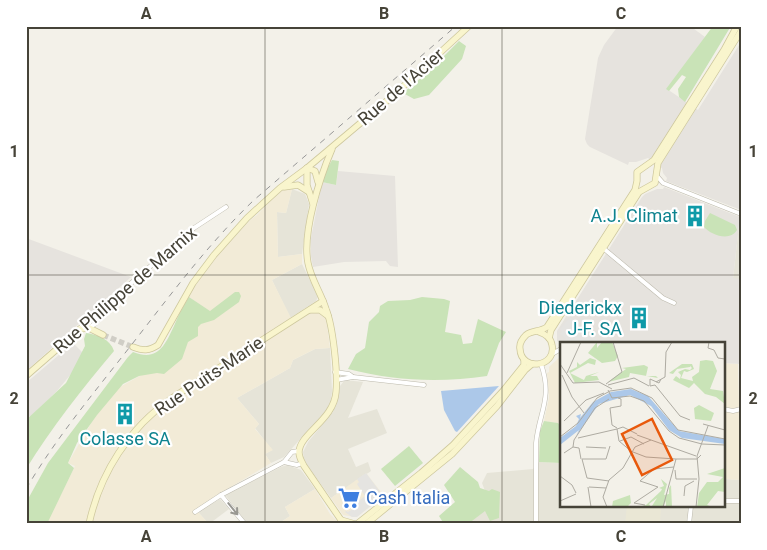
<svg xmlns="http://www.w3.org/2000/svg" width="767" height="550" viewBox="0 0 767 550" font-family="Roboto,sans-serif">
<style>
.residential{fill:#e6e4d8}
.commercial{fill:#f2ebd7}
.industrial{fill:#e6e3de}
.education{fill:#eae7d5}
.green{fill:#c9e3b7}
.parking{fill:#e5e4e1}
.water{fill:#acc8e9}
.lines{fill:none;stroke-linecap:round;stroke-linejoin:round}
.secondary-tunnel{stroke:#d0cec6;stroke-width:5.5;stroke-dasharray:5.5 3;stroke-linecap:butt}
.street-casing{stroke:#bdbaad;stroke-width:5}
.secondary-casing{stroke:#cec89e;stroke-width:7}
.street{stroke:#fff;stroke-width:4}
.secondary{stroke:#f9f5cd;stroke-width:5.5}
.rail{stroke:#979797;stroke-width:1;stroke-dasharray:6 6;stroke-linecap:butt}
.oneway{stroke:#999892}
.grid{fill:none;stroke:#464338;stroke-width:1;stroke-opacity:0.55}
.labels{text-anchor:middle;stroke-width:4.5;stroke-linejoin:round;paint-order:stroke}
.street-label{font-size:18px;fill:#464338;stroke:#fff}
.culture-label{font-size:18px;fill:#0d838f;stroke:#fff;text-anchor:end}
.shop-label{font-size:18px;fill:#366cbe;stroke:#fff;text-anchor:start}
.inset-road{fill:none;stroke:#aeaba2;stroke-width:1}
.view{fill:#e8590c;fill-opacity:0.15;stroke:#e8590c;stroke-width:2.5}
.inset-edge{fill:none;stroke:#464338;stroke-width:2.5}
.neatline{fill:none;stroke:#464338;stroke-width:2}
.grid-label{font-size:16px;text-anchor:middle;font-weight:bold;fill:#464338}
</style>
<rect width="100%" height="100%" fill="#f3f1e9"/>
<g class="residential">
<path d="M292,189L305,194L309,204L302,254L278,257L277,212L286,213Z"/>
<path d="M740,217H741V327L733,278Z"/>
<path d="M302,264L318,297L316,301L290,318L272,280Z"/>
<path d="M330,348L332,391L331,401L325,412L284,457L271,463L265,454L272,450L255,428L259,424L237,398L290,368L293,360L315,349Z"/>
<path d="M345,380L363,382L348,418L377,409L387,433L348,449L356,467L368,462L371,471L331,498L304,461L303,452L308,442L333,412L338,399L340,386Z"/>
<path d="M539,462L561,463V506H723V479L741,480V524H467L490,504L482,483L487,473L533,469Z"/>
<path d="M287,465L301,470L315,489L285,507L290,516L278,524H248L226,496V494L281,467Z"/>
<path d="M220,499L229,509L209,524L198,512Z"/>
</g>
<g class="commercial">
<path d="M287,188L292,189L286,213L277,212L278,257L302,254V264L272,280L293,322L310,311L316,310L326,317L330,348L315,349L293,360L290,368L237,398L259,424L255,429L273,450L265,454L271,463L224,491L196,510L209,524H46L75,466L68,463L97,413L118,388L154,368L189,331L241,299L236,296L209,312L188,296L214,259L249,221L257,215L280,191Z"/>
<path d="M561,356V426L558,423L544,421L549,398L547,373L549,372V367Z"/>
<path d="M723,363L738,364L739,404H741V480L723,479Z"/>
<path d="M366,473L384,496L358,516L355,517L343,515L331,498Z"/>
<path d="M315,489L330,514L337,521L335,524H278L290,516L285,507Z"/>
</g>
<g class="industrial">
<path d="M618,26H690L705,37L667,89L698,110L741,42V210L666,181L667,178L663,173L662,168L648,158L636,162H629L628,165L590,147L587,144L585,139L598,58L604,45Z"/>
<path d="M338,171L395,176L398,267L390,266L386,261L344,262L313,267L311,256V238L322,182L336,185Z"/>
<path d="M664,187L740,217L733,278L739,279L741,364L723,363V344H564L557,341V331L642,197L645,194L657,189H663Z"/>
<path d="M26,238L131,277L26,371Z"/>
<path d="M73,343L86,356L56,392L30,417L26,413V383Z"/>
</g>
<path class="education" d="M627,506H661L660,524H625Z"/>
<g class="green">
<path d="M713,26H731L685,102L679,97L678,89L686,77L682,75L669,91L666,89Z"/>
<path d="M459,41L466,46L462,59L429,95L414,99L403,93L427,73Z"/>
<path d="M332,160L339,161L336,185L322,182L325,173Z"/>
<path d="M710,213L735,225L737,230C730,242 711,235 704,227L705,221Z"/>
<path d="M235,292H239L241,296L239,302L214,320L201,324L198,327V336L188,342L182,359L164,374L157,373L139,376L123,384L97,415L77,443L68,463L74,468L47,524H26L28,499L48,463L128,357L133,352C158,362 165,345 174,326C178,316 183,306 189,297L210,311Z"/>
<path d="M422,297L444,299L450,301L445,332L461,335L463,344L472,343L478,319L506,332L499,343L487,376C440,383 394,381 348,369L356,354L365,348L369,322L379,312L380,306L388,301L410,300Z"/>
<path d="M86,333C98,335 110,339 114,351C82,389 52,427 26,469V420L66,383L85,346L84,339Z"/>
<path d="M544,421L558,423L561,426V463L539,462L540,431Z"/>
<path d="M409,446L423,463L395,486L381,469Z"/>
<path d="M460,467L478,482L480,488L489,491L492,489L500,492L499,518L490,521L485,511L468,524H444L439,516L455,502L444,485Z"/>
</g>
<g class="parking">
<path d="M570,317L602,344H572L560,334L562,331L560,329Z"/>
<path d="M366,473L381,493L372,500L374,503L357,517H352L345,512L346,511L348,512L356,507L355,504L365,496L357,484L359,482L357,479Z"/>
</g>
<path class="water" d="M499,386L457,432L455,431L444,410L441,391Z"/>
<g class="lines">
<path class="secondary-tunnel" d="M103,335L133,347"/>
<g class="street-casing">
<g id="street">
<path d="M656,175L663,183L741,214"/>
<path d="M603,248L663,298L674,303"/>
<path d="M80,328L194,228L226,207"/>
<path d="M89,328L96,323L102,311"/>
<path d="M552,354L561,349"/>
<path d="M335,372L349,374L353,377"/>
<path d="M336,380L353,377L424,385"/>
<path d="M723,409L733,411L741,409"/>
<path d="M284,462L297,465L302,463"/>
<path d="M221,495L245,524"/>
<path d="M723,501H741"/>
<path d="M195,512L221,495L284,462L292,452L299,451"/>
<path d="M536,524V443C539,412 553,398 541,364"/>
<path d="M689,524L691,506"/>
</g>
</g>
<g class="secondary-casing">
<g id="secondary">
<path d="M332,149C320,177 302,232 308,263C311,279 321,293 326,309C333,326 338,374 336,392C334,420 300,433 299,452C299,458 302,462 304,466L341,520V524"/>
<path d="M307,168V185L313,204"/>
<path d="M307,168L315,171L318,182"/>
<path d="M284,187L298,185L309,192"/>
<path d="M310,310H320L328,316"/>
<path d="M539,332C545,334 551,337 552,345C557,367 521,372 520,349C519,344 522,339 526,335C532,330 540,332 547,327L635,190L637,181V172L654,160L724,50L737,26"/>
<path d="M549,338L551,330L639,192L655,183L658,163L741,31"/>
<path d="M133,347C143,351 149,351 158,345L193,283L214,255L247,218L280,188L307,168L395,94L469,26"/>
<path d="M26,376L80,329L89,328L103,335"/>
<path d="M341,520L355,524"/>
<path d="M89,524C100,473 129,428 172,398L323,301"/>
<path d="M357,524L421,473L453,445L503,391L524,365V360"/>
<path d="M366,524L452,454L497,406L525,370L532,364"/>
</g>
</g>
<use href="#street" class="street"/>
<use href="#secondary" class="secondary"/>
<path class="rail" d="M26,489C56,438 93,394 129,348C169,297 207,245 254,200L456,26"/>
</g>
<defs><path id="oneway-shaft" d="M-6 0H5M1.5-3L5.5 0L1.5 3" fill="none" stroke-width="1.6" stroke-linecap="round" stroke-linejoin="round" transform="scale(1.25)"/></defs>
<use class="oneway" href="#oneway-shaft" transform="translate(233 509) rotate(51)"/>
<path class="grid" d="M265,26V524M502,26V524M26,275H741"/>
<defs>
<g id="building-bare" transform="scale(1.725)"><path d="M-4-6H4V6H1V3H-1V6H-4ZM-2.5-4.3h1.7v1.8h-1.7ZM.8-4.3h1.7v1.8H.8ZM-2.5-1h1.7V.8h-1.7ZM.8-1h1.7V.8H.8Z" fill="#0f9aa8" stroke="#fff" stroke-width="2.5" paint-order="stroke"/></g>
<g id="supermarket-bare" transform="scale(1.725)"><path d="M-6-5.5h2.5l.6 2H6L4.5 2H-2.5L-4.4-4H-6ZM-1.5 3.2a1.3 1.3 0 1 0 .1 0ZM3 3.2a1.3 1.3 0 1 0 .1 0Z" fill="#3f7fe0" stroke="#fff" stroke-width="2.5" paint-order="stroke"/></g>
</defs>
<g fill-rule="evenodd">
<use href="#building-bare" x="695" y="216"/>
<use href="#building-bare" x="639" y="318"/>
<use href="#building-bare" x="125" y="414"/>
<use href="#supermarket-bare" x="349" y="498"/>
</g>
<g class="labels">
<g class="street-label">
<text transform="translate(401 87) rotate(-41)" y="6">Rue de l'Acier</text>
<text transform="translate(125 290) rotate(-41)" y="6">Rue Philippe de Marnix</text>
<text transform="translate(209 376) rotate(-34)" y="6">Rue Puits-Marie</text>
</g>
<g class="culture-label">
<text x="678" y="222">A.J. Climat</text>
<text x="622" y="314">Diederickx<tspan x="622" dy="21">J-F. SA</tspan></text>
<text x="125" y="445" text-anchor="middle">Colasse SA</text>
</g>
<g class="shop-label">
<text x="366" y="504">Cash Italia</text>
</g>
</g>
<g transform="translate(560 342)">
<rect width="165" height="165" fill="#f3f1e9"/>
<path d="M37,0V6L42,0H52L58,14L55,19L42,21L28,11ZM30,16L36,18L35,23L28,21L10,31L24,38L26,34L39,30L30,34H37L39,38L15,41L9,29L17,25V20L20,23ZM146,18L153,19L157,29L150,47L163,49L165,62L156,55L145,52L134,41L129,46L113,38L116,34L120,37L121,33L118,30L125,27L130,28L132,26L130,24V25L117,27L113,32L109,31L122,22H132L134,27L127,30L124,29L121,36L133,39L132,35L139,30L140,19ZM84,23L88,25L86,34H96L98,36L70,31L69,35L48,40L66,27L62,26ZM139,63L154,71L151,79L135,77L134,66ZM165,126V150L158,149L147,163L153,165H137L139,151L147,140H158L163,135L147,132ZM101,137L107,142L104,153L109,152V146L111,143L112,165H106V159L103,165L92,164L97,156L89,162L91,165H78L86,163L101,149L102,147L99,146L104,144ZM70,153L71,161L67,165H52L53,159Z" fill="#c9e3b7"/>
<path d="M71,47L88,54L119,89L165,97V102L122,96L109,88L91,64L70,53L39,62L16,94L19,88L0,103V96L16,84L19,77L16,74L21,72L20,76L33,60L51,50Z" fill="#acc8e9"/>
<path class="inset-road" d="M149,0L148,6L154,8L158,16L165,17M0,22L13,41L39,40L52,47M7,31L21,0M2,33L12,55L24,71M96,40L105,35L106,10L112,0M46,42L62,30L53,0M48,43L74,36L89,44M90,44L95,43L120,74L130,78M90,44V37L99,41L101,37M48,48L52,56L70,54L84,59L109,89L119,96L142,102L165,103M50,66L61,64V57L58,56M50,66L52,83L57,86M4,79L26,58L44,51M143,82L165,88M57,87L59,99L72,110M57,87L63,85L77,92M77,93L136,114M0,95L18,81L37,56L50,49L71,46L92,56L118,88L165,97M18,96L57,87M60,99L71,95L84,102M13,105L19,106L21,117M26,105L46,106M73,110L86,115L116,117M4,111L13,105L14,98L35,66L49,57M22,117H46L50,104M22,117L27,136M116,117H137L141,113M115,128L116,137H137M0,134L12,143L16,151M27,136L49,139M80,139L98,145L74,161L85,163M80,139L94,127L114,125M28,145L31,165M29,145L46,146M124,154L125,144L134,139M0,159L16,152M47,165L43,155L49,138L63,126L75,105L91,98M103,165L116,117M136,165L139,137L137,114L148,84"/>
<path class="view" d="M92,77L112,118L82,133L62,92Z"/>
<rect width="165" height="165" class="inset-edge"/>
</g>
<rect width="767" height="550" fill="none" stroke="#ffffff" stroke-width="55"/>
<rect x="28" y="28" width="712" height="494" class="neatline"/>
<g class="grid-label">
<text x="146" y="19">A</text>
<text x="384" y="19">B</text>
<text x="621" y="19">C</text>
<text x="14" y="157">1</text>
<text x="753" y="157">1</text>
<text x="14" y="404">2</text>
<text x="753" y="404">2</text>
<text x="146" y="542">A</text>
<text x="384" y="542">B</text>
<text x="621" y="542">C</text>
</g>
</svg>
